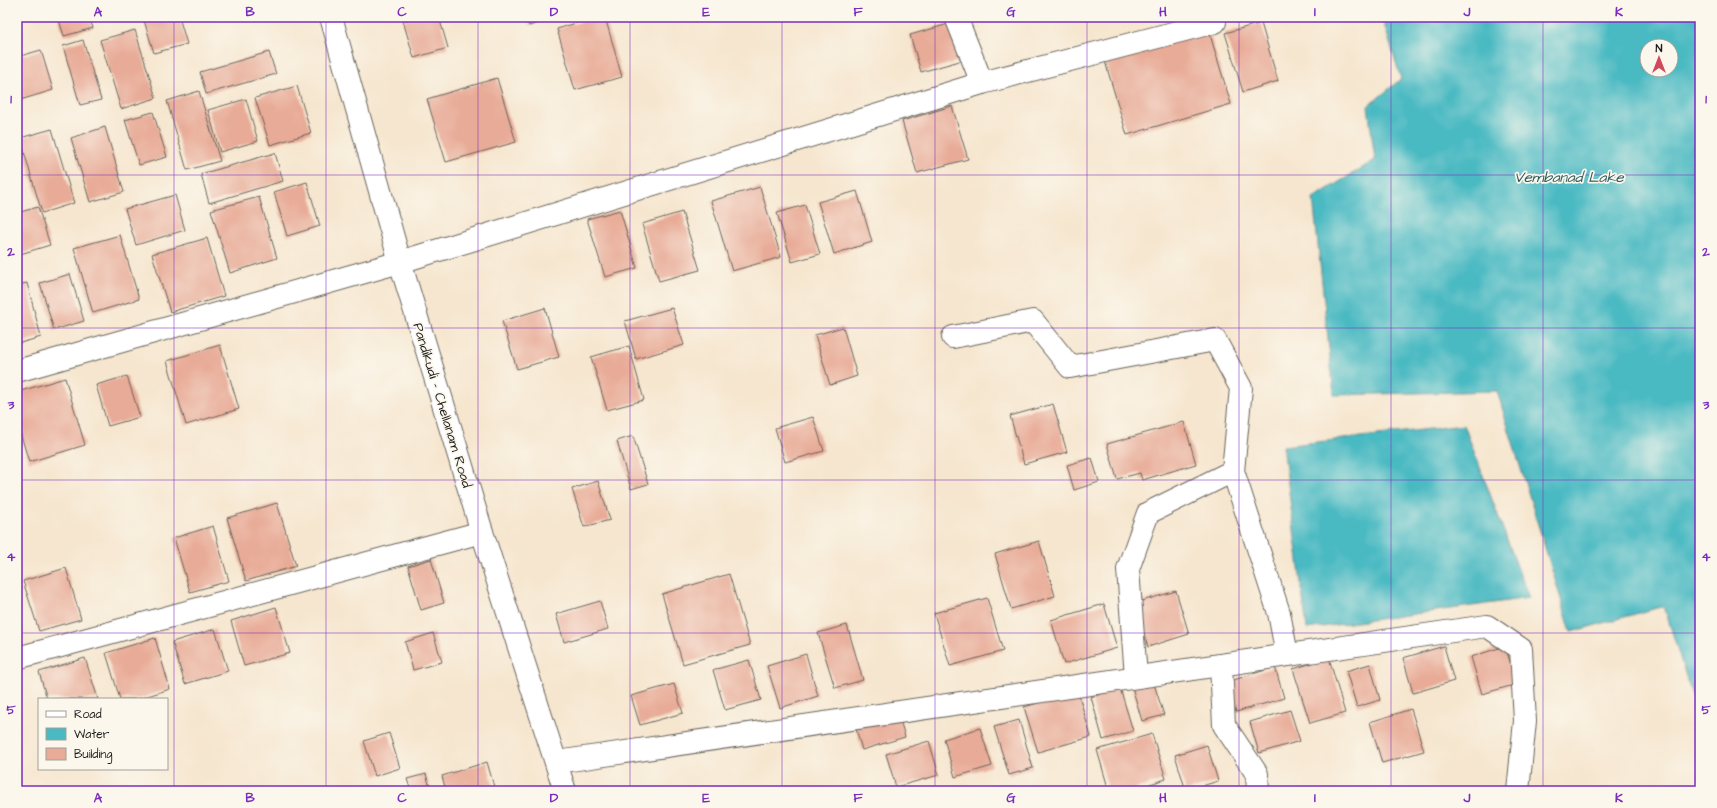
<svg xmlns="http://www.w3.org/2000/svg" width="1717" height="808" viewBox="0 0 1717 808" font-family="'Architects Daughter',sans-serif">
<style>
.water{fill:#4ab9c2;stroke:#336a6f;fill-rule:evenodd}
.building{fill:#e8ab97}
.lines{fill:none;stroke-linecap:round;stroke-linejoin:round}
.minor-casing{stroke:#68635b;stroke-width:24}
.major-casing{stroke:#68635b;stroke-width:24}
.minor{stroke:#fff;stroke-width:22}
.major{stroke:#fff;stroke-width:22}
.grid{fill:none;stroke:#7b2cbf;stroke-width:1;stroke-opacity:0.55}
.labels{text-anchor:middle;stroke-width:3.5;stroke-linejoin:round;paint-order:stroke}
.street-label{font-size:14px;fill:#1c1c1c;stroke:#fbf7ec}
.water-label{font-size:15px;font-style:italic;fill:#2e5b5e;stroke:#fbf7ec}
.neatline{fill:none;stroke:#7b2cbf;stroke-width:1.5}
.grid-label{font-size:13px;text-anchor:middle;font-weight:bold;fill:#7b2cbf}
</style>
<rect width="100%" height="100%" fill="#fbf7ec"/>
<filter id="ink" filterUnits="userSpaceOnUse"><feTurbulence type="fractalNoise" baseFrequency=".025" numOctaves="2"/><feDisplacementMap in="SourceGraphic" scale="8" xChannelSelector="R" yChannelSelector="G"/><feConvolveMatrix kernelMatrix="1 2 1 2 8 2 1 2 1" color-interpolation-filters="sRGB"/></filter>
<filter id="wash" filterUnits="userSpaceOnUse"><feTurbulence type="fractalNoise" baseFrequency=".012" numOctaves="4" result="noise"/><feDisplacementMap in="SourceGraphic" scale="16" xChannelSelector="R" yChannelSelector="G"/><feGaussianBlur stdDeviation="0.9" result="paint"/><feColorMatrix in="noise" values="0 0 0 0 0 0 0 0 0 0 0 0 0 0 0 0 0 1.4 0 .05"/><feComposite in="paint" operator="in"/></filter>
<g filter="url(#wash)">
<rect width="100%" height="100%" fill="#f6e6cf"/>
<g class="water">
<path d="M1382,17H1700V721L1664,606L1571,632L1497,391L1334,395L1313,198L1375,160L1368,106L1401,79ZM1647,46H1671V70H1647Z"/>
<path d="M1464,425L1529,598L1307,629L1283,446Z"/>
</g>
<g id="blocks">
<g class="building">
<path d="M58,17H89L93,28L64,36Z"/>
<path d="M143,17H179L187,44L154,53Z"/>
<path d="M418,17H439L448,48L414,58L403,21Z"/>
<path d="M526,17H556L529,26Z"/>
<path d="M595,17H605L622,77L575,90L557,29Z"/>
<path d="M952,23L963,60L921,72L910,35Z"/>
<path d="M1261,23L1278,81L1243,92L1225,33Z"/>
<path d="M1208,28L1231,104L1127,135L1104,58Z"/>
<path d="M135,30L156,98L121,109L100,40Z"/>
<path d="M83,40L101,100L80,105L63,46Z"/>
<path d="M41,50L53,90L17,101V57Z"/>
<path d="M269,52L276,74L206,94L200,72Z"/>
<path d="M497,78L516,142L446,162L427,99Z"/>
<path d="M297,86L311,133L270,145L255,98Z"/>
<path d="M199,91L220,161L187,170L167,101Z"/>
<path d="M246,99L258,141L220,152L208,110Z"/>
<path d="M952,106L968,159L917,173L902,121Z"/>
<path d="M153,112L167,157L139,165L125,120Z"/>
<path d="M105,127L124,192L90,202L71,138Z"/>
<path d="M52,129L74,203L42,213L20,138Z"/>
<path d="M275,153L283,181L209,203L201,174Z"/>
<path d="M307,182L320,226L287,236L274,192Z"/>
<path d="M760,187L781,257L732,271L711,201Z"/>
<path d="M857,191L872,242L834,254L818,202Z"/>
<path d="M175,195L185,230L136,245L125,209Z"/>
<path d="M259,197L277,258L230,273L211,210Z"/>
<path d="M805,205L820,254L792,262L777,213Z"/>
<path d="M38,207L50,245L17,255V213Z"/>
<path d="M620,210L637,268L605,277L587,219Z"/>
<path d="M682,212L700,270L659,281L642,224Z"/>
<path d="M120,235L139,299L93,313L74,248Z"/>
<path d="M207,238L224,296L170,312L152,254Z"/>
<path d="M70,274L84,321L54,330L40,283Z"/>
<path d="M27,283L41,337L17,344V285Z"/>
<path d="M545,308L559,357L517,369L502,321Z"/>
<path d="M672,308L684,345L636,359L625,321Z"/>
<path d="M843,327L857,376L830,385L815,335Z"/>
<path d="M220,345L239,409L186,425L167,361Z"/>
<path d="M629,346L644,400L607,410L591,357Z"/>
<path d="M127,376L140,417L108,426L96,385Z"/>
<path d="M65,378L85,445L29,462L17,422V392Z"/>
<path d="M1053,404L1067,452L1024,464L1010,416Z"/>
<path d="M813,417L824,451L785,462L775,428Z"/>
<path d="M1184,422L1196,464L1142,480L1140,473L1117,479L1107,444Z"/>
<path d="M633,436L648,484L631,489L617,441Z"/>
<path d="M1092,458L1099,482L1074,490L1067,465Z"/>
<path d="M598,481L610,520L584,527L572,489Z"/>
<path d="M277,503L296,566L246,581L227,518Z"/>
<path d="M213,526L229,581L190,592L174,538Z"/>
<path d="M1039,541L1055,596L1011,609L995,554Z"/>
<path d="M431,559L444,603L421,610L408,566Z"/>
<path d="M66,568L81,619L39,631L23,581Z"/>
<path d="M729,574L750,645L683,664L662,594Z"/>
<path d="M1176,591L1189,634L1148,647L1135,603Z"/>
<path d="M987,598L1003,651L950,666L934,613Z"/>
<path d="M600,601L608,629L564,642L556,614Z"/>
<path d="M1104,604L1117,648L1064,664L1051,620Z"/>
<path d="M276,607L290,653L244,666L231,621Z"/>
<path d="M847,625L863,680L835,688L818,633Z"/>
<path d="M215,629L228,671L185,684L172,642Z"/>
<path d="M433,633L442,662L413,670L405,642Z"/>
<path d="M155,638L170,689L138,699H120L106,653Z"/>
<path d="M1444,646L1454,681L1413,693L1403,658Z"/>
<path d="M1505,646L1517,684L1482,694L1471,657Z"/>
<path d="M806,654L818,696L780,708L767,666Z"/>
<path d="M85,658L98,699H47L39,672Z"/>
<path d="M1329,658L1345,713L1310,723L1293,669Z"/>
<path d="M749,660L761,700L725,710L713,670Z"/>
<path d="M1370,664L1380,700L1357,707L1346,671Z"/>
<path d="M1275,667L1284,698L1236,712L1227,682Z"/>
<path d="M1153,681L1164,715L1142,721L1132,687Z"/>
<path d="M674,684L683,713L640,725L631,696Z"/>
<path d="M1120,688L1133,731L1103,740L1091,697Z"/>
<path d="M1078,692L1091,737L1038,752L1024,707Z"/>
<path d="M1411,709L1424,751L1382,763L1370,722Z"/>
<path d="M1290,710L1300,741L1259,753L1250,722Z"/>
<path d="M898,713L905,737L862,750L855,725Z"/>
<path d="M1019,720L1033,768L1009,775L994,727Z"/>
<path d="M980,728L992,766L955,777L944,739Z"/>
<path d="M389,733L400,768L375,776L364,741Z"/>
<path d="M1152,734L1166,779L1128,791H1109L1097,750Z"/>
<path d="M929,741L939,775L896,787L886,754Z"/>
<path d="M1207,745L1218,781L1186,791L1175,755Z"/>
<path d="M487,762L495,790L446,791L442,776Z"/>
<path d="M426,774L431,791H411L407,779Z"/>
</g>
</g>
</g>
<g filter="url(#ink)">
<use href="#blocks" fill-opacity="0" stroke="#68635b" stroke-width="1"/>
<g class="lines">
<g class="minor-casing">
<g id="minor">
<path d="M956,17L982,83"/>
<path d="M953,337L1033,321L1070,367L1215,340L1241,388L1233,471L1279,613L1287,655"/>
<path d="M17,371L400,262L982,83L1215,22"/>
<path d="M17,658L482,532"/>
<path d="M1221,665L1224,725L1257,774L1258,791"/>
<path d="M1136,677L1128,569L1148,513L1233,471"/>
<path d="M557,762L1487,626L1521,649L1525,721L1518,791"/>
</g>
</g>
<g class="major-casing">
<path id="major" d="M331,17L400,262L482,532L565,791"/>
</g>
<use href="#minor" class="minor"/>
<use href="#major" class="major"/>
</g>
</g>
<path class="grid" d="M174,17V791M326,17V791M478,17V791M630,17V791M782,17V791M935,17V791M1087,17V791M1239,17V791M1391,17V791M1543,17V791M17,175H1700M17,328H1700M17,480H1700M17,633H1700"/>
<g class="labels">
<g class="street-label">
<text transform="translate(443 405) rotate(73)" y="5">Pandikudi - Chellanam Road</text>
</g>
<g class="water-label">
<text x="1569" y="182">Vembanad Lake</text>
</g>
</g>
<rect width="1717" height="808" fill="none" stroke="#fbf7ec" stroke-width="44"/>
<rect x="38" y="698" width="130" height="72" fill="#fbf7ec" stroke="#a29f99"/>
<rect x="46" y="711" width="20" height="6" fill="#ffffff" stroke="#a29f99"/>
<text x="74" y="718" font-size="12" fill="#1c1c1c">Road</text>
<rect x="46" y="728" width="20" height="12" fill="#4ab9c2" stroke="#a29f99"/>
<text x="74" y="738" font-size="12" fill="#1c1c1c">Water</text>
<rect x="46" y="748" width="20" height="12" fill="#e8ab97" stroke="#a29f99"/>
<text x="74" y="758" font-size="12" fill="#1c1c1c">Building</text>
<g transform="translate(1659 58)"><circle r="19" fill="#fbf7ec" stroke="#a29f99"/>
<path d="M0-3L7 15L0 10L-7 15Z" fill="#d1495b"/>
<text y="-6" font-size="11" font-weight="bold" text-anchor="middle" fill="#1c1c1c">N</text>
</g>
<rect x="22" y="22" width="1673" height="764" class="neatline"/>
<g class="grid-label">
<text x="98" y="16">A</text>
<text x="250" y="16">B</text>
<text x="402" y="16">C</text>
<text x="554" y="16">D</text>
<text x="706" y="16">E</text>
<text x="858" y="16">F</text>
<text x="1011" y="16">G</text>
<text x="1163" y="16">H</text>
<text x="1315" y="16">I</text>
<text x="1467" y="16">J</text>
<text x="1619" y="16">K</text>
<text x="11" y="103">1</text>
<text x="1706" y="103">1</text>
<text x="11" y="256">2</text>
<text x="1706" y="256">2</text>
<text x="11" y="409">3</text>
<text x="1706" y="409">3</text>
<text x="11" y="561">4</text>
<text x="1706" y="561">4</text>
<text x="11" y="714">5</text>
<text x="1706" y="714">5</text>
<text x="98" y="802">A</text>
<text x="250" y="802">B</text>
<text x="402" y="802">C</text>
<text x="554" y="802">D</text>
<text x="706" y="802">E</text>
<text x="858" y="802">F</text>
<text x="1011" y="802">G</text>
<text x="1163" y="802">H</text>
<text x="1315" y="802">I</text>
<text x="1467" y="802">J</text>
<text x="1619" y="802">K</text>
</g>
</svg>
